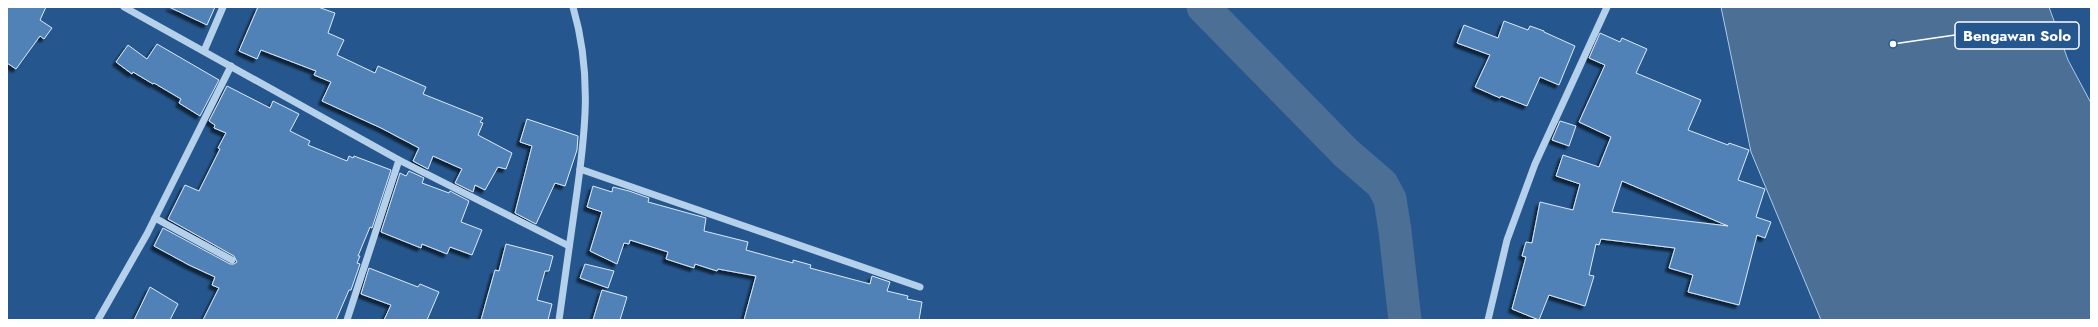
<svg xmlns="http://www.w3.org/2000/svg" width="2098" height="327" viewBox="0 0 2098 327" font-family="Jost,sans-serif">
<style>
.water{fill:#4c6f96;stroke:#a9cbec}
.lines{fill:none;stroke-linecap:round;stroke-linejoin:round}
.river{stroke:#4c6f96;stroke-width:33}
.building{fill:#5182b7;stroke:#dae9f8;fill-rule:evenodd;filter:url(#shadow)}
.minor{stroke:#b5d0eb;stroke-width:7}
.leader{fill:none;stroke:#fff;stroke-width:1.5}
.callout-dot{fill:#fff;stroke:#25578e;stroke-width:1.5}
.callout{fill:#25578e;stroke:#fff;stroke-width:1.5}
.callout-label{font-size:15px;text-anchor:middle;font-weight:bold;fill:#fff}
</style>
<defs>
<filter id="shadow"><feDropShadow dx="-3.5" dy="3.5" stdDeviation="1" flood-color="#0009"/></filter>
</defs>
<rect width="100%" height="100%" fill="#25578e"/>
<path class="water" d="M1721,7H2049L2068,60L2091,103V320H1821L1751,152Z"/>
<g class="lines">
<path class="river" d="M1203,7L1346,153L1382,184L1390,199L1395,231L1405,320"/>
</g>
<g class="building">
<path d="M7,7H46L40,20L52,28L44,39L40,36L16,69L7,63Z"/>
<path d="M169,7H215L207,25Z"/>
<path d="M258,7H318L335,13L328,33L344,40L337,55L375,73L378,66L426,87L423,94L483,118L480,122L483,123L478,135L512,153L506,169L498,167L485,190L475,185L473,192L455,183L462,169L433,156L428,169L413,161L419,148L381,128L322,101L331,82L314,75L316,71L261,50L257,59L239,51Z"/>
<path d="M1504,21L1528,30L1530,26L1544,31V32L1575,46L1559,85L1540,77L1527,106L1501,96L1500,98L1475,87L1490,55L1457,43L1464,25L1498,38Z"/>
<path d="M1600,33L1620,42L1622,38L1647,49L1636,73L1701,100L1688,130L1728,145L1729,143L1749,150L1738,180L1765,189L1756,217L1771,222L1765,238L1757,235L1739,305L1688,292L1693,275L1669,268L1675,248L1601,239L1599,245L1596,244L1589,275L1594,276L1585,306L1549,295L1539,320L1512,309L1526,257L1522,256L1526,242L1532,243L1540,202L1573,210L1580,184L1556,176L1563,155L1599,167L1611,137L1579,122L1605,65L1589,58ZM1622,181L1728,226L1612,212Z"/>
<path d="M157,44L219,80L200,116L179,103L181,99L154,83L153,84L133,72L132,74L116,62L128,45L147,59Z"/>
<path d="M227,86L270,108L273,101L299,114L290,131L310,141L308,145L347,161L349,156L353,158L354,156L391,170L372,228L370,227L358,256H360L357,263L360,264L351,290H349L336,320H203L219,288L212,285L215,277L189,265L154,246L163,228L230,264H234L237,262L234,256L168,219L185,185L199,191L220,149L218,148L226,133L214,128L215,125L209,121Z"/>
<path d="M527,119L578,136L577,150L565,186L555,183L536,224L515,213L532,146L520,142Z"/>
<path d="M1560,121L1576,126L1569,146L1552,140Z"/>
<path d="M409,171L424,178L422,183L449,193L450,191L469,201L461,222L482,230L472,255L450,247L447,254L422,244L421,248L381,232L400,173L406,176Z"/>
<path d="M593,186L612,192L613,187L629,191L649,198L648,202L706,218L704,231L748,242L746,250L793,263V260L811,265L810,268L870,284L872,276L890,282L887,291L908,296L907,299L922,302L919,320H744L756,276L718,269L717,271L695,264L694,268L666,259L668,252L630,240L629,244L624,243L617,264L590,251L602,212L587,207Z"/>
<path d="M506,244L553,256L549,271H545L537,300L552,304L548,320H481L495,270L499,271Z"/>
<path d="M585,264L614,271L608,288L580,278Z"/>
<path d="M369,268L418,287L420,284L439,292L427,320H384L391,305L361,294Z"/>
<path d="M150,287L178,304L170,320H134Z"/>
<path d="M602,290L627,297L620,320H593Z"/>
</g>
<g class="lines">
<g class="minor">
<path d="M124,7L399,160L569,246"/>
<path d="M204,51L223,7"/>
<path d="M580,169L920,287"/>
<path d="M155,218L232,260"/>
<path d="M98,320L147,234L231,66"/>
<path d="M347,320L399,160"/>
<path d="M559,320C564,282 570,244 575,206C585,137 593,75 573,7"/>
<path d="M1488,320L1507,240L1535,164L1607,7"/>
</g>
</g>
<path class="leader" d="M1893 44L1955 35"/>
<circle class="callout-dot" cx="1893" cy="44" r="4"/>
<rect class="callout" x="1955" y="22" width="124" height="27" rx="4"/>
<g class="callout-label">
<text x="2017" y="41">Bengawan Solo</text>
</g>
<rect width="2098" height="327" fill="none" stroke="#ffffff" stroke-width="16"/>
</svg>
